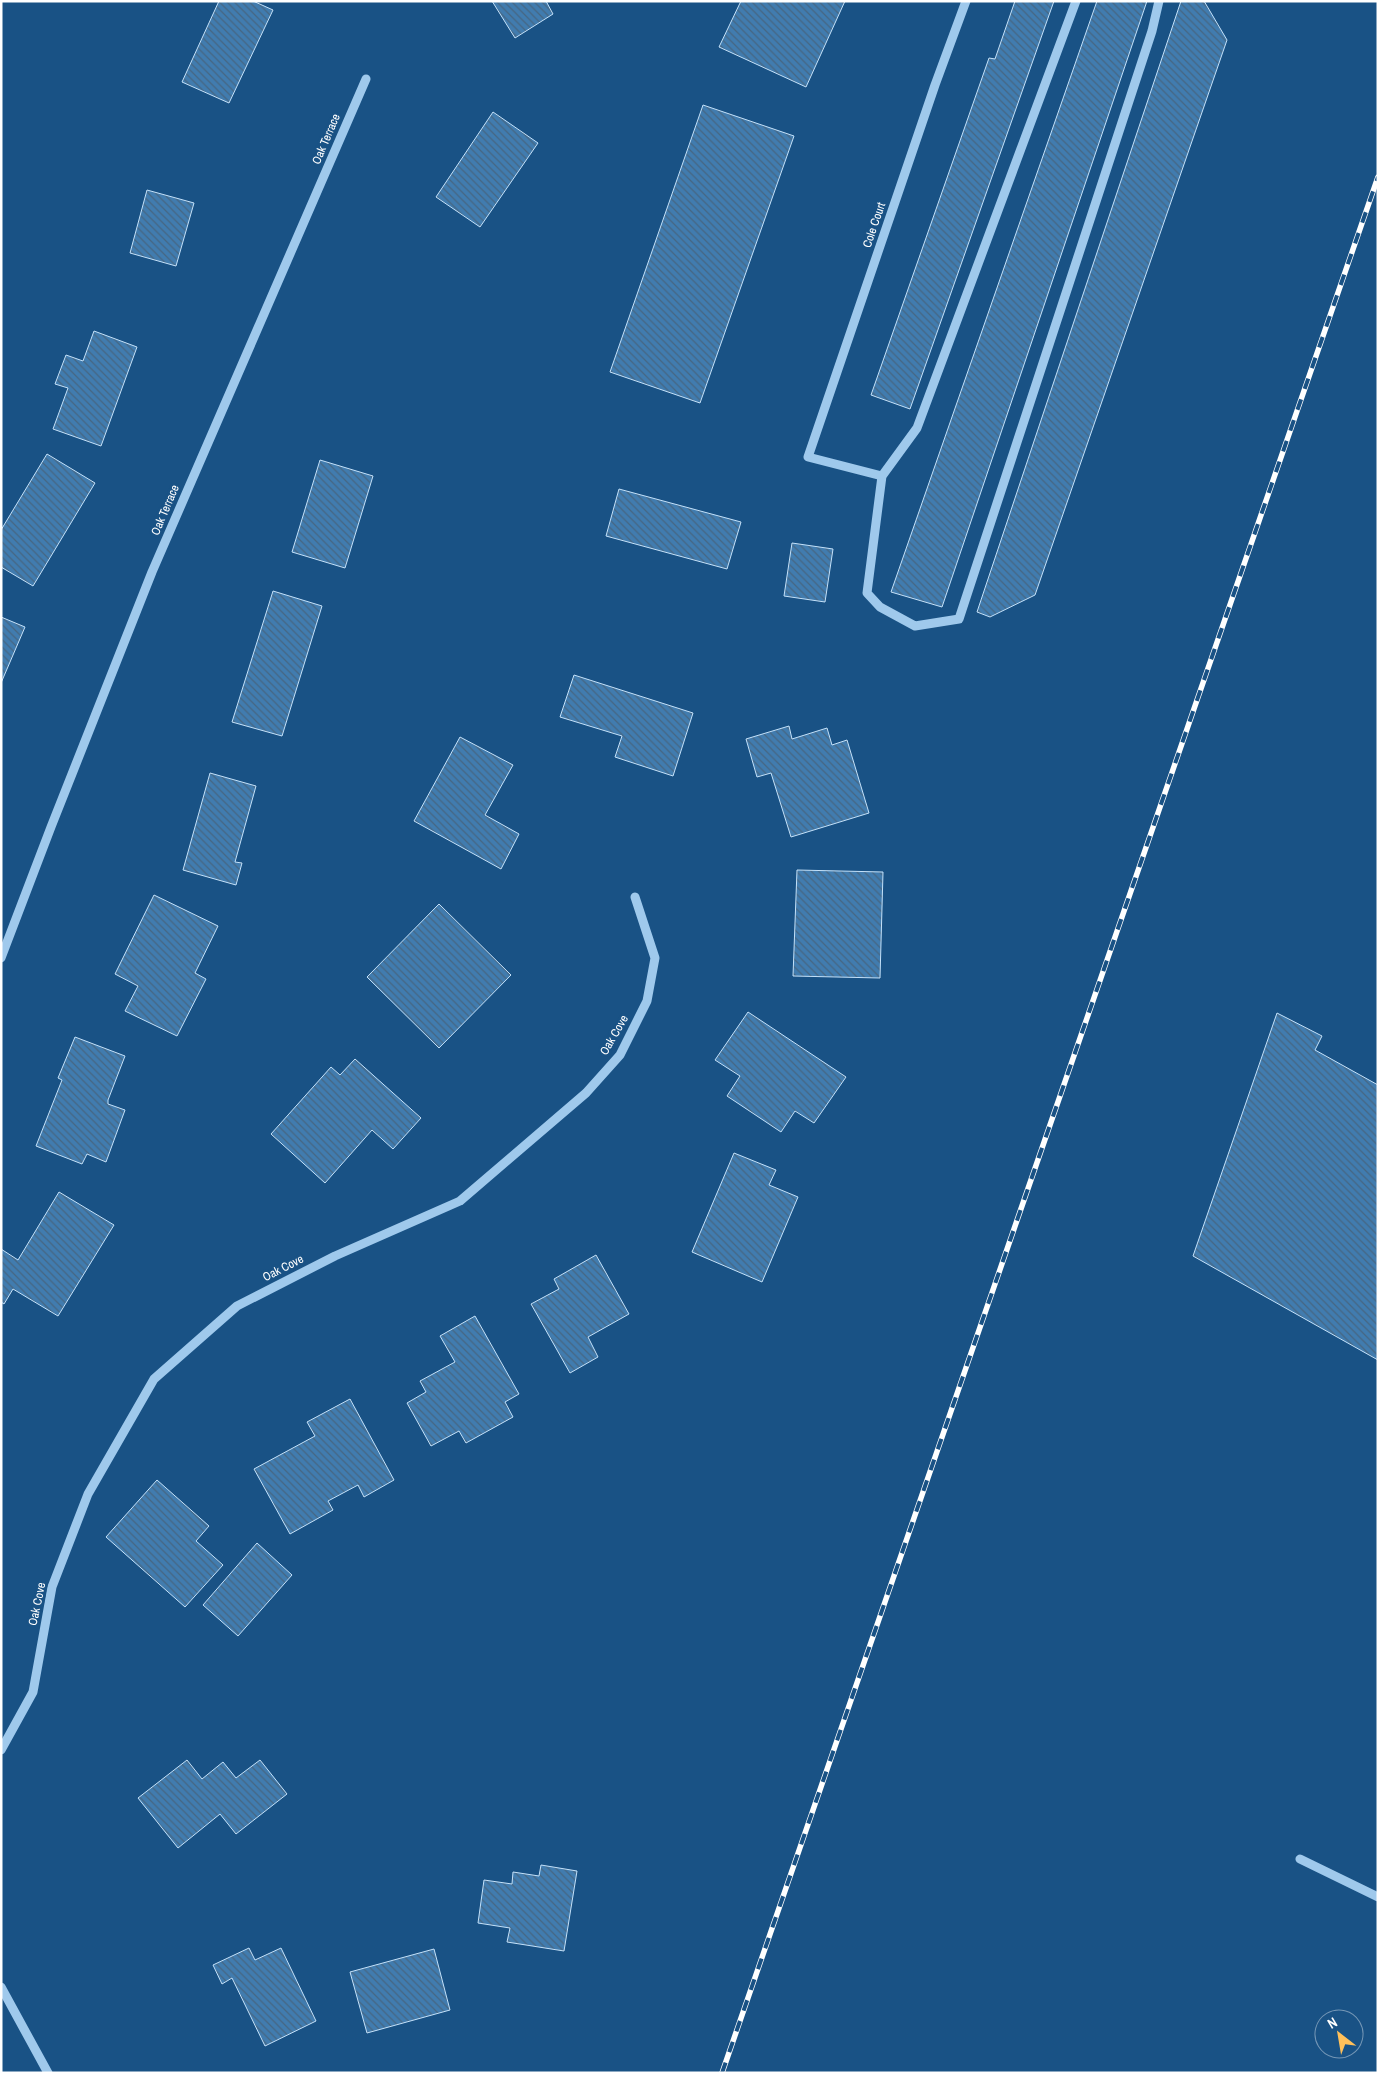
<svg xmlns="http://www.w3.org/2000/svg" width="1379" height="2074" viewBox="0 0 1379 2074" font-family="'Archivo Narrow',sans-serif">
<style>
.building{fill:url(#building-back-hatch);stroke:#c4e1f9}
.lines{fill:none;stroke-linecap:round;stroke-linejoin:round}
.minor{stroke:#9fc9ec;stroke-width:9}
.rail-casing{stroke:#fff;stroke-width:5.5}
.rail{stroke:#195285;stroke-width:4;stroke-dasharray:11;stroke-linecap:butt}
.labels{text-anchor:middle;stroke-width:5;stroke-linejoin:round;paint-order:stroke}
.street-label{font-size:12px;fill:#fff;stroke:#195285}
</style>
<defs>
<pattern id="building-back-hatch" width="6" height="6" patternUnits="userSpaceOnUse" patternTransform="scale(1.25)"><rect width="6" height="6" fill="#417caf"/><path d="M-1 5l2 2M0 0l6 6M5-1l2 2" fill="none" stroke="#466682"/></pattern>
</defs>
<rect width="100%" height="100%" fill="#195285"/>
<g class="building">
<path d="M219,1H253L273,10L229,103L182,82Z"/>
<path d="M492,1H546L553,14L515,38Z"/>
<path d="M741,1H845L806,87L719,47Z"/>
<path d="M1015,1H1054L910,409L871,395L989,58L995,59Z"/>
<path d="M1097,1H1147L942,607L891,592Z"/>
<path d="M1181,1H1204L1227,40L1035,595L990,617L977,612Z"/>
<path d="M703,105L794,136L700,403L610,372Z"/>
<path d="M493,112L538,143L480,227L436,197Z"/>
<path d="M147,190L194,203L176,266L130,253Z"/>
<path d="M94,331L137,347L101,446L53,429L68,388L55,384L66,355L83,361Z"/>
<path d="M47,454L95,483L33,586L1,567V530Z"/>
<path d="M320,460L373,476L345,568L292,552Z"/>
<path d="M619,489L741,522L727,569L606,536Z"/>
<path d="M792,543L833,549L825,602L784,596Z"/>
<path d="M273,591L322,606L282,736L232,722Z"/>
<path d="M1,617L25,627L1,683Z"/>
<path d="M574,675L693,713L673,776L615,757L622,736L560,717Z"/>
<path d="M789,726L792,739L827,728L832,745L847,740L869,813L791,837L771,773L757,777L746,739Z"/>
<path d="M460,737L513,765L485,815L519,834L501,869L414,821Z"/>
<path d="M210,773L256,786L235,862L242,863L236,885L183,870Z"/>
<path d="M797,870L883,872L880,978L793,976Z"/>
<path d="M154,895L218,926L195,973L206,979L177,1036L125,1011L138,986L115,974Z"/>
<path d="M439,904L511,975L439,1048L367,977Z"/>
<path d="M748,1012L846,1077L814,1123L795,1111L781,1132L727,1096L740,1076L715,1060Z"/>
<path d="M1277,1013L1322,1036L1315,1050L1378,1085V1360L1193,1256Z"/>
<path d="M75,1037L125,1056L108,1100V1104L125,1110L106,1162L87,1154L82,1164L36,1146L62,1080L58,1078Z"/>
<path d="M355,1059L421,1118L393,1149L372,1130L325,1183L271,1134L331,1067L340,1075Z"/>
<path d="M734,1153L776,1170L769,1185L798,1197L762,1282L692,1252Z"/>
<path d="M59,1192L114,1225L58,1316L13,1289L4,1304L1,1302V1249L18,1260Z"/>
<path d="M596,1255L629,1314L588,1337L598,1357L570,1373L531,1304L559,1289L554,1279Z"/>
<path d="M475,1316L519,1394L505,1402L513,1417L466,1443L459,1431L431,1446L407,1403L426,1392L420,1381L455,1362L440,1336Z"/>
<path d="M350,1399L394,1480L364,1497L358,1485L328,1501L333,1510L290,1534L254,1469L315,1436L307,1422Z"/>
<path d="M157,1480L209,1526L196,1541L223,1565L185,1607L106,1537Z"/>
<path d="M257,1543L292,1575L238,1636L203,1605Z"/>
<path d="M187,1760L202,1779L223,1762L236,1778L260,1760L287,1794L236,1834L220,1814L178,1848L138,1798Z"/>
<path d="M541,1865L577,1871L564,1951L507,1942L510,1928L478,1923L484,1880L512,1884L513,1872L539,1876Z"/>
<path d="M249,1948L255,1960L281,1948L316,2021L265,2046L232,1978L222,1984L213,1965Z"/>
<path d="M434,1949L450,2010L367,2033L350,1972Z"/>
</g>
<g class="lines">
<g class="minor">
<path d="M1076,1L917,428L882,476L867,593L880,607L915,626L959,619L1152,31L1159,1"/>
<path d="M882,476L808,457L935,85L966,1"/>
<path d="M1,958L51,827L152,572L366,79"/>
<path d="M1,1750L33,1692L52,1587L88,1494L154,1379L237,1306L335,1256L460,1201L586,1093L620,1055L647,1001L655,958L635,897"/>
<path d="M1300,1859L1378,1897"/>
<path d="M1,1987L48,2073"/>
</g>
<g class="rail-casing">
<path id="rail" d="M722,2073L1378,177"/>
</g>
<use href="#rail" class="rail"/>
</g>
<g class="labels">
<g class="street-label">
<text transform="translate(326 139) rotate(-67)" y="4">Oak Terrace</text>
<text transform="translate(874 225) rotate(-71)" y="4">Cole Court</text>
<text transform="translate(165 510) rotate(-67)" y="4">Oak Terrace</text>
<text transform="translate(614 1035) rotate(-60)" y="4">Oak Cove</text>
<text transform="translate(283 1268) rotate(-27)" y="4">Oak Cove</text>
<text transform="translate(37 1604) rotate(-78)" y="4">Oak Cove</text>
</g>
</g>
<rect width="1379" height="2074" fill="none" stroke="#ffffff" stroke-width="5"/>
<g transform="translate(1339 2034) rotate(329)"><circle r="24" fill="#195285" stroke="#7597b6"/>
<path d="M0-4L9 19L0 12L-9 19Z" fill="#ffc05a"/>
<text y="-8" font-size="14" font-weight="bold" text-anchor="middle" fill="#ffffff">N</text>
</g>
</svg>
